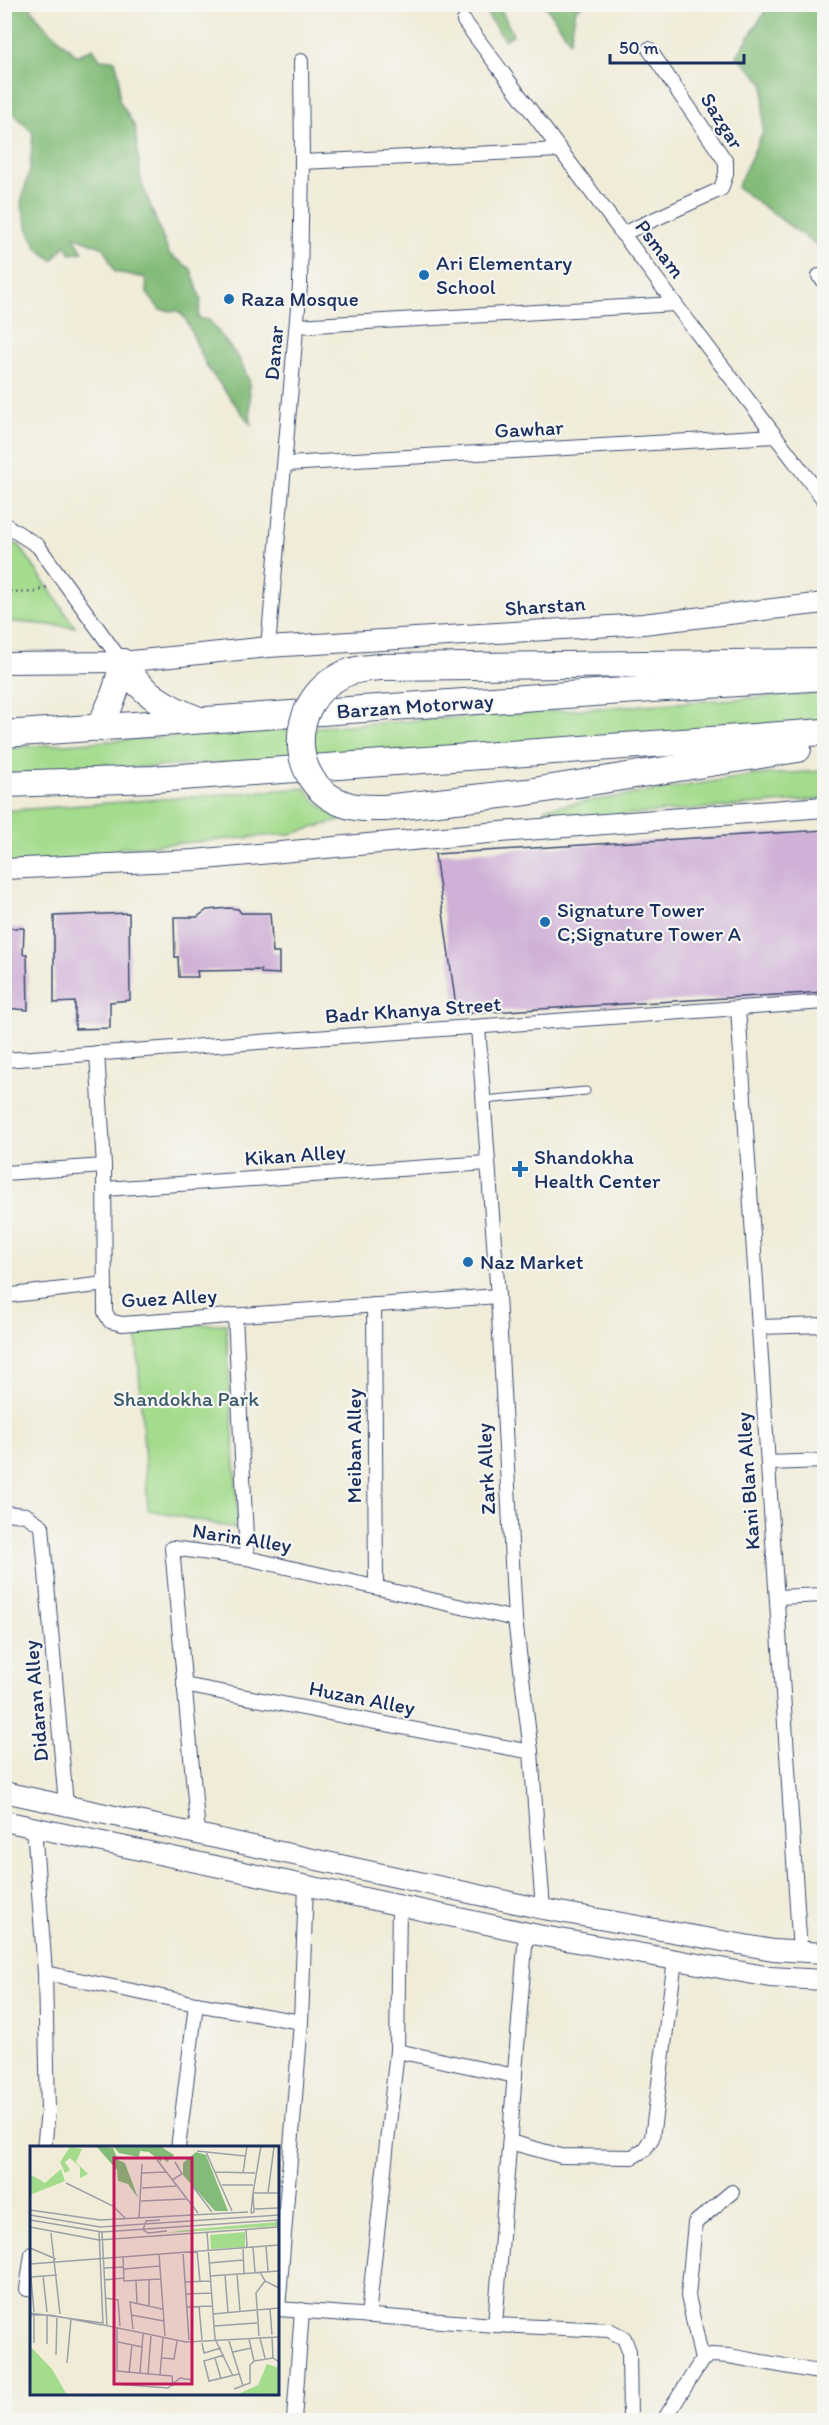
<svg xmlns="http://www.w3.org/2000/svg" width="829" height="2425" viewBox="0 0 829 2425" font-family="Itim,sans-serif">
<style>
.green{fill:#a4dc8d;stroke:#608676;stroke-width:1.5}
.forest{fill:#83bc78;stroke:#4f766b;stroke-width:1.5}
.building{fill:#cfb0d6}
.lines{fill:none;stroke-linecap:round;stroke-linejoin:round}
.service-casing{stroke:#3b4b70;stroke-width:9}
.minor-casing{stroke:#3b4b70;stroke-width:16}
.secondary-casing{stroke:#3b4b70;stroke-width:22}
.motorway-casing{stroke:#3b4b70;stroke-width:28}
.path{stroke:#3b4b70;stroke-width:3;stroke-dasharray:1.5 4.5;stroke-linecap:butt}
.service{stroke:#fff;stroke-width:7}
.minor{stroke:#fff;stroke-width:14}
.secondary{stroke:#fff;stroke-width:20}
.motorway{stroke:#fff;stroke-width:26}
.motorway-bridge-casing{stroke:#3b4b70;stroke-width:28;stroke-linecap:butt}
.motorway-bridge{stroke:#fff;stroke-width:26}
.poi-dot{fill:#1f6fb2;stroke:#f6f6f2;stroke-width:2}
.labels{text-anchor:middle;stroke-width:4.5;stroke-linejoin:round;paint-order:stroke}
.street-label{font-size:21px;fill:#1b2f5e;stroke:#f6f6f2}
.poi-label{font-size:21px;fill:#1b2f5e;stroke:#f6f6f2;text-anchor:start}
.park-label{font-size:21px;fill:#3d5a6a;stroke:#f6f6f2}
.inset-road{fill:none;stroke:#9ba0a7;stroke-width:1.5}
.view{fill:#c2185b;fill-opacity:0.15;stroke:#c2185b;stroke-width:3}
.inset-edge{fill:none;stroke:#1b2f5e;stroke-width:3}
</style>
<rect width="100%" height="100%" fill="#f6f6f2"/>
<filter id="ink" filterUnits="userSpaceOnUse"><feTurbulence type="fractalNoise" baseFrequency=".0167" numOctaves="2"/><feDisplacementMap in="SourceGraphic" scale="12" xChannelSelector="R" yChannelSelector="G"/><feConvolveMatrix kernelMatrix="1 2 1 2 8 2 1 2 1" color-interpolation-filters="sRGB"/></filter>
<filter id="wash" filterUnits="userSpaceOnUse"><feTurbulence type="fractalNoise" baseFrequency=".008" numOctaves="4" result="noise"/><feDisplacementMap in="SourceGraphic" scale="24" xChannelSelector="R" yChannelSelector="G"/><feGaussianBlur stdDeviation="1.35" result="paint"/><feColorMatrix in="noise" values="0 0 0 0 0 0 0 0 0 0 0 0 0 0 0 0 0 1.4 0 .05"/><feComposite in="paint" operator="in"/></filter>
<g filter="url(#wash)">
<rect width="100%" height="100%" fill="#f0ecd8"/>
<g class="green">
<path d="M4,541L19,545L75,627L5,621Z"/>
<path d="M824,693V722L438,751L5,775L4,748Z"/>
<path d="M824,771V799L545,821L546,808L755,775Z"/>
<path d="M306,788C313,803 330,813 345,819L290,834L119,848V858L5,865L4,811Z"/>
<path d="M226,1324L239,1529L148,1510L136,1326Z"/>
</g>
<g class="forest">
<path d="M4,5H29L42,23L77,56L93,48L100,59L115,60L119,75V100L135,127L141,181L169,254L191,269L201,300L198,318L209,320L240,360L249,381L251,425L207,367L185,318L178,311L160,310L147,293L146,278L115,272L104,248L74,236L83,252L71,254L66,245L53,260L38,249L28,230L21,203L30,169L33,133L5,105Z"/>
<path d="M437,5H499L513,35L504,40L483,8L470,16V10L463,8L452,11Z"/>
<path d="M545,5H583L576,9L570,41Z"/>
<path d="M769,5H824V251L737,187L763,132L764,83L737,56Z"/>
</g>
<g id="blocks">
<g class="building">
<path d="M825,830V992L457,1014L435,854Z"/>
<path d="M229,908L238,909L241,913H270L273,953H279V974L261,973V970L197,971L198,977H179L178,957H175L174,917H197L207,910Z"/>
<path d="M129,913L130,1000L110,1002V1028L75,1029V1002L54,1003V916Z"/>
<path d="M4,928H24L23,954H27L28,1010L4,1008Z"/>
</g>
</g>
</g>
<g filter="url(#ink)">
<use href="#blocks" fill-opacity="0" stroke="#3b4b70" stroke-width="1.5"/>
<g class="lines">
<g class="service-casing">
<path id="service" d="M484,1100L586,1091"/>
</g>
<g class="minor-casing">
<g id="minor">
<path d="M464,21L675,304L824,500"/>
<path d="M302,162L560,150"/>
<path d="M622,234L721,189L726,174V162L649,49"/>
<path d="M819,276L824,281"/>
<path d="M297,326L675,304"/>
<path d="M286,464L775,436"/>
<path d="M4,524L38,546L122,662"/>
<path d="M268,647L300,285L302,162L301,61"/>
<path d="M738,1008L800,1952"/>
<path d="M478,1027L498,1296L515,1619L531,1752L543,1909"/>
<path d="M97,1053L104,1166L105,1312L110,1321L122,1324L498,1296"/>
<path d="M4,1060L824,1002"/>
<path d="M4,1173L104,1166"/>
<path d="M105,1189L488,1163"/>
<path d="M4,1296L105,1284"/>
<path d="M374,1305L376,1586"/>
<path d="M235,1315L247,1558"/>
<path d="M759,1327L824,1325"/>
<path d="M768,1463L824,1461"/>
<path d="M4,1513L26,1515L42,1526L66,1805"/>
<path d="M777,1597L824,1595"/>
<path d="M184,1685L531,1752"/>
<path d="M34,1827L45,1973L48,2112L44,2148"/>
<path d="M198,1833L172,1548L247,1558L515,1619"/>
<path d="M45,1973L196,2004L301,2022"/>
<path d="M397,2051L515,2076"/>
<path d="M510,2142L561,2156L632,2157L644,2150L652,2138L675,1960"/>
<path d="M178,2148L196,2004"/>
<path d="M32,2254L27,2289H32"/>
<path d="M278,2309L495,2325L526,1933"/>
<path d="M278,2309L301,2022L306,1885"/>
<path d="M368,2316L397,2051L399,1905"/>
<path d="M495,2325L609,2330L624,2338L629,2351L630,2420"/>
<path d="M702,2360L688,2296L695,2223L732,2192"/>
<path d="M294,2420L302,2310"/>
<path d="M664,2420L702,2360L711,2355L729,2356L824,2373"/>
</g>
</g>
<g class="secondary-casing">
<g id="secondary">
<path d="M4,663L122,662L268,647L643,624L824,603"/>
<path d="M4,869L194,860L488,833L824,807"/>
<path d="M4,1792L543,1909L773,1950L824,1953"/>
<path d="M4,1821L538,1935L770,1977L824,1980"/>
</g>
</g>
<g class="motorway-casing">
<g id="motorway">
<path d="M122,662C139,692 167,708 199,720"/>
<path d="M381,667L824,662"/>
<path d="M99,728C110,706 119,687 122,662"/>
<path d="M4,734L824,677"/>
<path d="M4,784L153,779L824,732"/>
<path d="M385,808L527,792L798,749"/>
</g>
</g>
<path class="path" d="M4,592H35L50,586"/>
<use href="#service" class="service"/>
<use href="#minor" class="minor"/>
<use href="#secondary" class="secondary"/>
<use href="#motorway" class="motorway"/>
<g class="motorway-bridge-casing">
<path id="motorway-bridge" d="M381,667C368,668 353,669 340,676C288,702 286,783 344,804C357,809 372,808 385,808"/>
</g>
<use href="#motorway-bridge" class="motorway-bridge"/>
</g>
</g>
<g class="poi-dot">
<circle cx="424" cy="275" r="6"/>
<circle cx="229" cy="299" r="6"/>
<circle cx="545" cy="922" r="6"/>
<path d="M517 1160h6v6h6v6h-6v6h-6v-6h-6v-6h6z"/>
<circle cx="468" cy="1262" r="6"/>
</g>
<g class="labels">
<g class="street-label">
<text transform="translate(722 121) rotate(58)" y="7">Sazgar</text>
<text transform="translate(660 249) rotate(53)" y="7">Psmam</text>
<text transform="translate(274 353) rotate(-85)" y="7">Danar</text>
<text transform="translate(529 429) rotate(-3)" y="7">Gawhar</text>
<text transform="translate(545 606) rotate(-4)" y="7">Sharstan</text>
<text transform="translate(415 706) rotate(-4)" y="7">Barzan Motorway</text>
<text transform="translate(413 1010) rotate(-4)" y="7">Badr Khanya Street</text>
<text transform="translate(295 1155) rotate(-4)" y="7">Kikan Alley</text>
<text transform="translate(169 1298) rotate(-3)" y="7">Guez Alley</text>
<text transform="translate(354 1446) rotate(-90)" y="7">Meiban Alley</text>
<text transform="translate(486 1469) rotate(-93)" y="7">Zark Alley</text>
<text transform="translate(748 1481) rotate(-94)" y="7">Kani Blan Alley</text>
<text transform="translate(242 1538) rotate(9)" y="7">Narin Alley</text>
<text transform="translate(362 1698) rotate(11)" y="7">Huzan Alley</text>
<text transform="translate(36 1701) rotate(-95)" y="7">Didaran Alley</text>
</g>
<g class="poi-label">
<text x="436" y="270">Ari Elementary<tspan x="436" dy="24">School</tspan></text>
<text x="241" y="306">Raza Mosque</text>
<text x="557" y="917">Signature Tower<tspan x="557" dy="24">C;Signature Tower A</tspan></text>
<text x="534" y="1164">Shandokha<tspan x="534" dy="24">Health Center</tspan></text>
<text x="480" y="1269">Naz Market</text>
</g>
<g class="park-label">
<text x="186" y="1406">Shandokha Park</text>
</g>
</g>
<g transform="translate(30 2146)">
<rect width="249" height="249" fill="#f0ecd8"/>
<path d="M40,1L52,3L46,16L58,28L50,32V21L40,12L35,16L40,24L35,27L30,16ZM31,23L35,35L0,49V28L15,37ZM247,76V80L135,87L155,84ZM215,86V101L181,103L180,89ZM0,200L22,223L37,249H0ZM237,218L249,222V249H206L228,239Z" fill="#a4dc8d"/>
<path d="M66,0L83,2L88,14L95,17L108,52L98,38L88,35L87,24ZM83,0H130L144,9L137,16L131,10V16L119,6L110,5L109,11L89,7ZM166,6L176,9L198,65H185L153,29V17Z" fill="#83bc78"/>
<path class="inset-road" d="M167,5L215,10M176,6L202,65M127,14L168,67M185,26L225,27M112,27L136,26M213,27L217,0M142,34L152,28L145,16M36,37L83,60L95,72M161,38L182,66M192,39H223M112,42L146,40M223,47H249M223,47L231,0M223,47L224,66L222,67L221,66ZM238,47L244,1M111,55L156,53M225,63L249,62M0,64L70,74L218,66M0,69L70,81L249,69M109,72L112,18M0,74L72,86L249,74M130,74L116,75L113,84L118,87L137,85M247,74L249,93M0,81L69,94L249,81M216,83L217,101M69,85L73,179L156,196L249,191M72,86L77,180M177,86L185,193L203,230M21,87L30,168M236,100L238,125M223,101L225,126M0,102L26,113M213,102L214,127M167,105L170,135M153,106L159,194M129,108L135,190M93,110L94,135L131,133M179,117L213,114M0,118L249,99M0,120L4,166M74,122L94,121M94,123L130,120M230,126L235,135L249,142M207,128L210,165M195,129L198,166M13,130L17,166M180,130L249,125M1,131L27,129M74,134L94,132M119,134V160M106,135L107,157M155,136L180,135M156,148L181,147M75,152L88,154L90,180M169,160L172,194M157,161L182,160M240,163L242,189M0,167L73,177M183,168L249,162M0,169H20L72,179M17,169V198M101,169L134,175M184,180L227,177M87,182V225L130,229L133,192M103,183L100,156L132,163M229,190L226,147L235,135M242,191L243,212M230,192L235,212M219,193L224,215M199,195L213,240M88,196L112,201M4,197V169M172,197L174,207L191,202M203,206L221,202M26,209L27,170M194,209L174,215L179,235L209,228M132,212L144,213L147,195M185,212L191,233M37,217L41,173M99,227L102,199M110,227L113,188M118,228L121,190M130,229L142,230L143,240M84,238L138,242L150,232L162,234M204,243L220,237V219L224,215L243,212L249,216"/>
<path class="view" d="M84,12H162V238H84Z"/>
<rect width="249" height="249" class="inset-edge"/>
</g>
<rect width="829" height="2425" fill="none" stroke="#f6f6f2" stroke-width="24"/>
<path d="M610 54v9h134v-9" fill="none" stroke="#1b2f5e" stroke-width="3"/>
<text x="619" y="54" font-size="18" fill="#1b2f5e" stroke="#f6f6f2" stroke-width="4.5" paint-order="stroke">50 m</text>
</svg>
